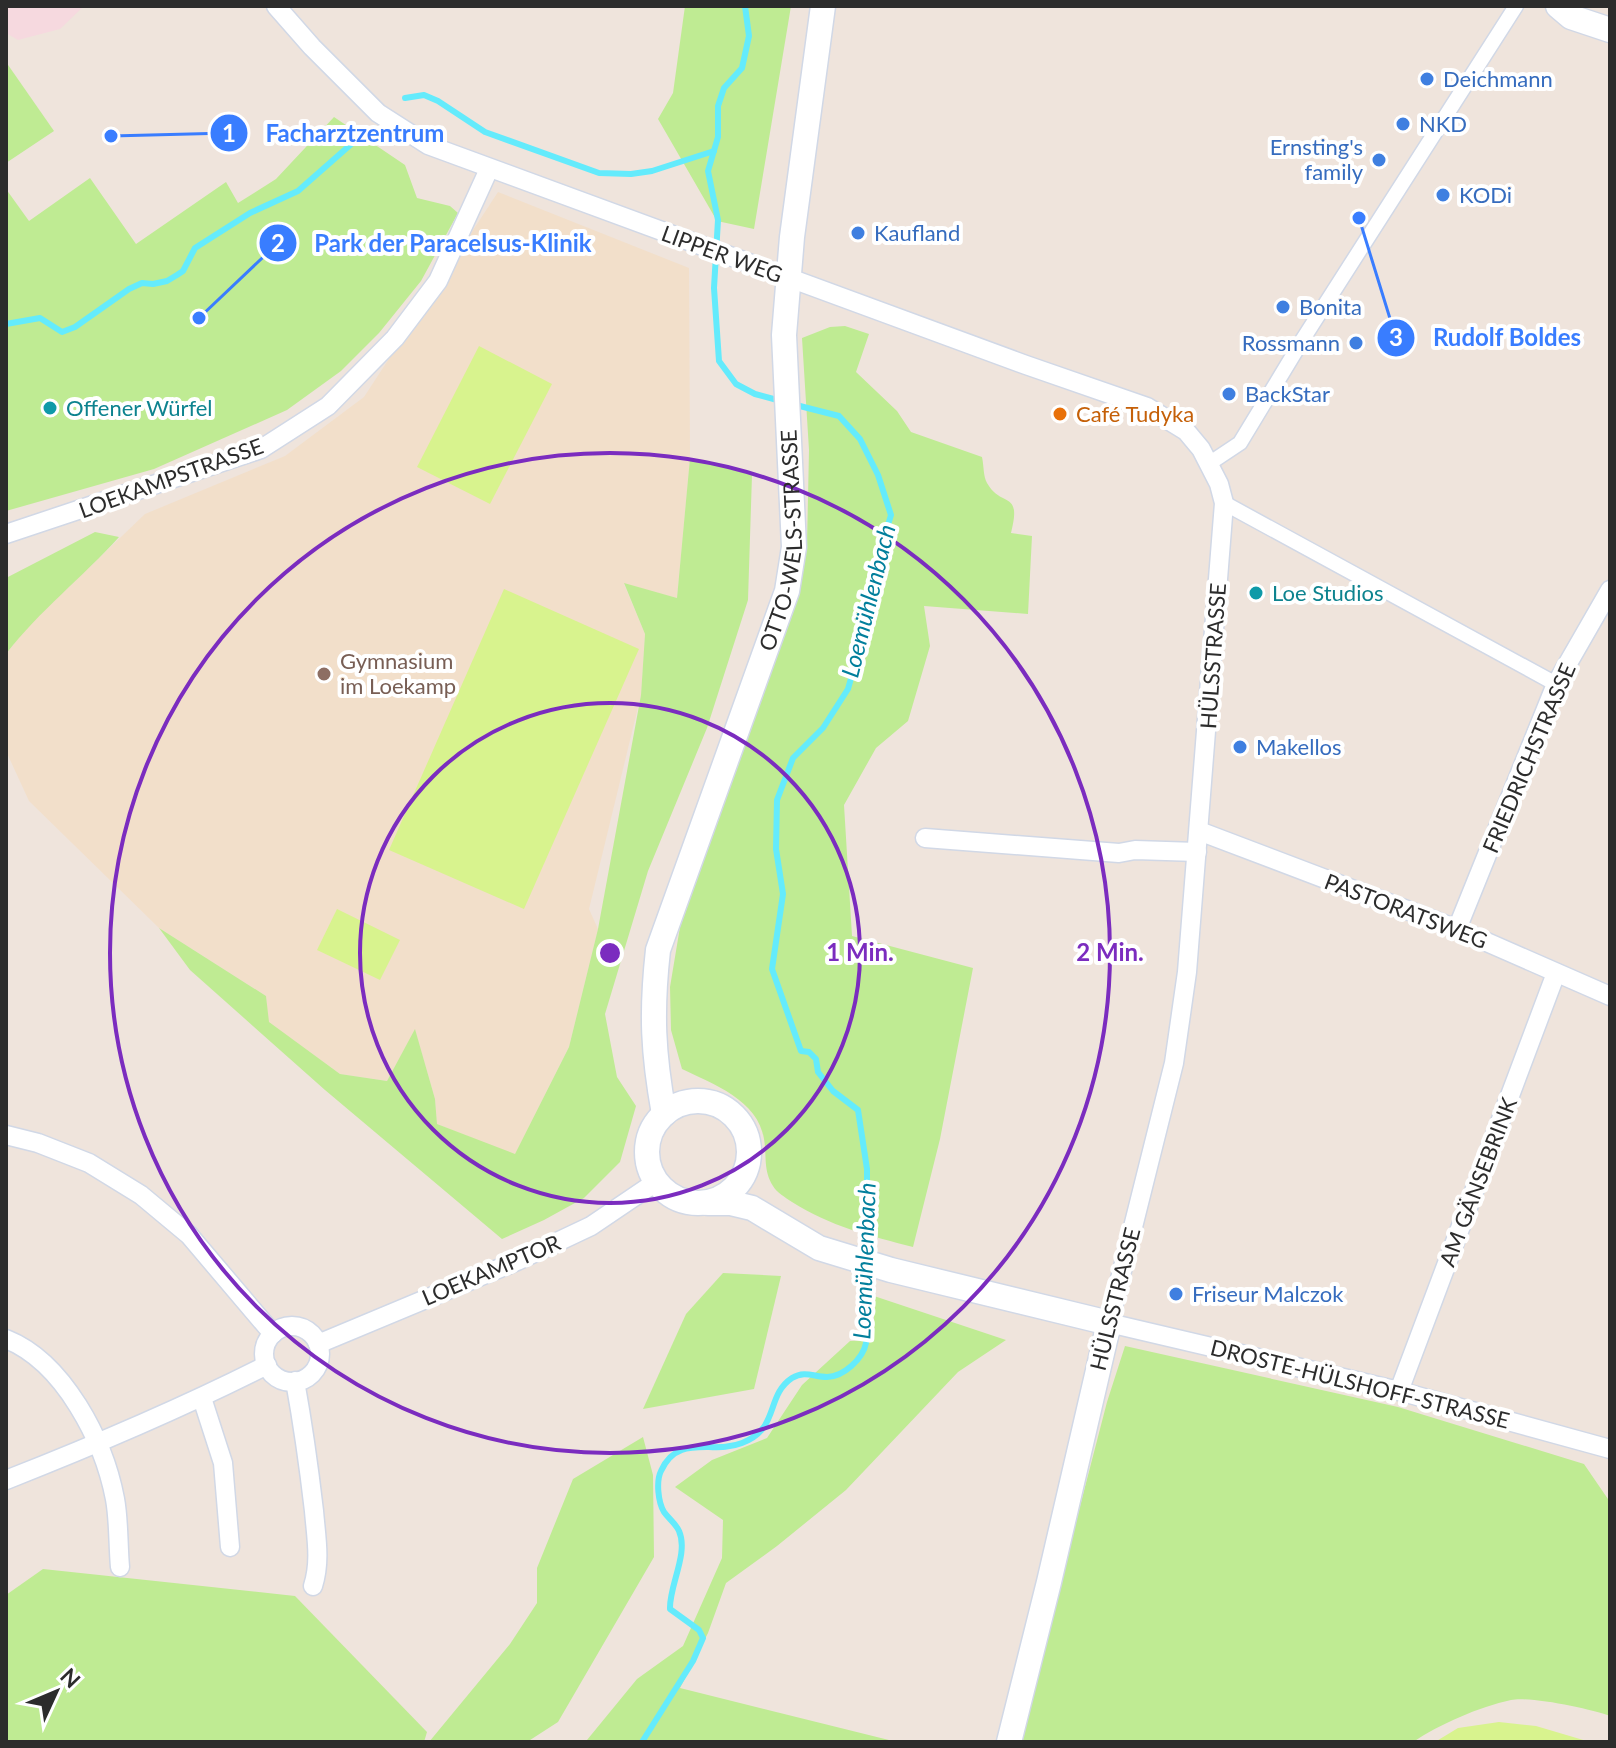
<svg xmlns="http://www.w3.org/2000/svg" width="1616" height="1748" viewBox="0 0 1616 1748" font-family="Lato,sans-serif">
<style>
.education{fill:#f2dfca}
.medical{fill:#f6d9df}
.green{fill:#bfeb93}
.pitch{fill:#d8f38e}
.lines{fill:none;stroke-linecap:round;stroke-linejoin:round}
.stream{stroke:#64ebfc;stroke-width:6}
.pedestrian-casing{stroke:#d1d8e6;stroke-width:17}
.minor-casing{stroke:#d1d8e6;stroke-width:21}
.secondary-casing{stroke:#d1d8e6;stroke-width:27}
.pedestrian{stroke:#fff;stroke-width:14}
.minor{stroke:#fff;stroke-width:18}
.secondary{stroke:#fff;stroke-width:24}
.ring{fill:none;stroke:#7b2cbf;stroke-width:4}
.shop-dot{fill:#3f7fe0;stroke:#fff;stroke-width:3}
.culture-dot{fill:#0f9aa8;stroke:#fff;stroke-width:3}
.food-dot{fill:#e8710a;stroke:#fff;stroke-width:3}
.education-dot{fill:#8d6e63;stroke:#fff;stroke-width:3}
.labels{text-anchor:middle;stroke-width:8;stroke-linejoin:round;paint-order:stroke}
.shop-label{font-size:22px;fill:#366cbe;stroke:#fff;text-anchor:start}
.street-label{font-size:22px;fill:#2c2c2c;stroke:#fff}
.culture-label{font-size:22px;fill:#0d838f;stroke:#fff;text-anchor:start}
.food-label{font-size:22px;fill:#c56008;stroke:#fff;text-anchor:start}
.education-label{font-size:22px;fill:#785e54;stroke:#fff;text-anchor:start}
.water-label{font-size:24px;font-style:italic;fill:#027f9c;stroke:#fff}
.centre{fill:#7b2cbf;stroke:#fff;stroke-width:4}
.ring-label{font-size:24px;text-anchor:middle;font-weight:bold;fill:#7b2cbf;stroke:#fff;stroke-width:8;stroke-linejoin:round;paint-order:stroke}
.leader{fill:none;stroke:#397dff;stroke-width:3}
.callout-dot{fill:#397dff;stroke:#fff;stroke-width:3}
.mark-label{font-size:24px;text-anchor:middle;font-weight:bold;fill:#fff}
.callout-label{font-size:24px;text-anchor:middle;font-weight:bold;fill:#397dff;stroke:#fff;stroke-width:8;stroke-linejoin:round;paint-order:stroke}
</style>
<rect width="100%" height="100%" fill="#efe4dc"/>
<path class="education" d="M498,192L689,268L690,458L677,598L624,584L645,634L641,695L589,909L598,929L569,1047L515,1155L437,1124L435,1099L415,1030L387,1081L340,1074L268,1022L266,996L159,928L29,801L6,751V654L27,627L145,514L285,456L364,397Z"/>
<path class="medical" d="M6,6H84L60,29L18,40L6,33Z"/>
<g class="green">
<path d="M685,6H791L754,229L717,221L658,119L673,93Z"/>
<path d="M6,62L54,131L6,163Z"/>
<path d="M334,117L405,165L417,198L450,206L458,213L421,281L379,333L341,371L287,410L154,469L6,511V189L29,221L90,178L136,244L226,182L238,203L276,179Z"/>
<path d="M845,326L869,334L856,372L897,411L911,432L982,457C984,466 983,476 987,483C1002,509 1022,489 1011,533L1032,536L1028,614L924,606L930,646L908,721L876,748L844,805L852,936L973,968L940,1139L913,1247C871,1236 829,1226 792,1202C785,1197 777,1193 773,1186C763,1170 767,1156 764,1139C758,1100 713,1084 682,1069L671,1030L670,987L680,927L795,607L807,544L809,450L802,338L830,327Z"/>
<path d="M690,458L752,475L748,600L707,728L648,871L605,1014L617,1077L636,1106L620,1162L584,1198L544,1220L502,1239L325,1090L190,970L159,928L266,996L269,1022L340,1074L387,1081L415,1029L435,1099L437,1124L515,1154L569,1047L598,929L641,695L645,634L624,583L677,598Z"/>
<path d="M95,532L119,537C83,577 39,611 6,654V578Z"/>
<path d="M723,1273L781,1276L754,1389L643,1409L686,1314Z"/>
<path d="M874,1296L1006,1340L958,1372L846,1490L777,1546L726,1583L708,1633L680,1688L897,1742H581L587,1740L637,1679L683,1646L722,1558L723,1520L675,1487L712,1460L767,1438L802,1385L850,1341L874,1340Z"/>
<path d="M1125,1346L1398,1407L1584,1464L1610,1502V1716C1591,1709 1530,1696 1511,1700C1479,1707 1440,1724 1413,1742H1019L1107,1402Z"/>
<path d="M643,1437L653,1475L654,1557L558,1722L527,1742H429L510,1644L537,1603V1568L573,1479Z"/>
<path d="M43,1569L295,1596L427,1732L424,1742H6V1595Z"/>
</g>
<g class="pitch">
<path d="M479,346L552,384L490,504L417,467Z"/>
<path d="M504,589L639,649L524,909L389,850Z"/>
<path d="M337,909L400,940L380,980L317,950Z"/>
<path d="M1499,1722L1536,1726L1590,1742H1435L1458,1728Z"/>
</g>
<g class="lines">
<g class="stream">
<path d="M745,6L749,36L742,68L724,88L718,106V137L708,171L718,220L714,288L719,361L736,384L755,394L781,401"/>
<path d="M405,98L424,95L438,101L485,132L599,173L631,174L652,171L714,151"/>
<path d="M6,324L40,318L62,332L75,327L129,289L142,283L153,284L167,281L177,275L183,271L195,248L250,213L298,191L357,139"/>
<path d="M792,404L839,416L860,439L878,475L891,515L870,585L868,618L848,689L823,728L793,758L777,800L776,849L783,894L772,969L801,1051L809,1052L816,1059L818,1072L833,1091L858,1110L867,1169V1258"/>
<path d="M642,1742L693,1661L703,1638L699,1630L670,1609C669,1586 689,1553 679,1531C676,1524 669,1519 664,1512C658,1502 656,1481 661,1471C678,1433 712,1455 742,1443C780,1429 765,1396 792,1378C805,1370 814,1377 827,1377C843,1377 863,1359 866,1343C870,1320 866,1293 867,1269"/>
</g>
<g class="pedestrian-casing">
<g id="pedestrian">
<path d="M1210,463L1240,443L1303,339L1516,6"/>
<path d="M1224,503L1556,684"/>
</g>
</g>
<g class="minor-casing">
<g id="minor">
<path d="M276,6L312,47L378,113L428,145L1026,365L1147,407L1186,431L1201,449L1219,484L1224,503L1187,972L1174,1063L1109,1323L1399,1391L1610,1449"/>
<path d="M6,534L261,449L328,406L395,338L438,281L489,169"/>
<path d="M1199,831L1457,929L1610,996"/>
<path d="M925,838L1119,853L1135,850L1197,852"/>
<path d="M1457,929L1556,684L1610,590"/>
<path d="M6,1135L38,1143L89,1163L141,1195L189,1235L273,1334"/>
<circle cx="292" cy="1354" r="28"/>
<path d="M6,1339C64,1362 104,1441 115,1499C119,1521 118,1545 120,1567"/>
<path d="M318,1344L517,1261L591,1226L656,1182"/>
<path d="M295,1381C303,1425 309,1468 314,1511C316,1536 321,1561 313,1586"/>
<path d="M1399,1391L1556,973"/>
<path d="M202,1398L223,1463L230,1547"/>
<path d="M6,1480C95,1445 182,1408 267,1365"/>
</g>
</g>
<g class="secondary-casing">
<g id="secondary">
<path d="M1558,6L1571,17L1610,30"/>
<circle cx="698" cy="1152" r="51"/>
<path id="s1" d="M664,1114C653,1053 651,1013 658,950L787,591L794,547L784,335L792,237L823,6"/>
<path d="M708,1203H731L752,1208L819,1248L891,1270L1109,1323L1049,1582L1009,1742"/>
</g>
</g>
<use href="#pedestrian" class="pedestrian"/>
<use href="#minor" class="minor"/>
<use href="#secondary" class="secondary"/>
</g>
<g class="ring">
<circle cx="610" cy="953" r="250"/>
<circle cx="610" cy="953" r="500"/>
</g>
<g class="shop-dot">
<circle cx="1427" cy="79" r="8"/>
<circle cx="1403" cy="124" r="8"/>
<circle cx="1379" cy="160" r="8"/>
<circle cx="1443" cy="195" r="8"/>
<circle cx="858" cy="233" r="8"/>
<circle cx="1283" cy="307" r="8"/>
<circle cx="1356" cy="343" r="8"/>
<circle cx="1229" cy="394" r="8"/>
<circle cx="1240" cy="747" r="8"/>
<circle cx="1176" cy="1294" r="8"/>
</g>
<g class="culture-dot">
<circle cx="50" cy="408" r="8"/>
<circle cx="1256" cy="593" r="8"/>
</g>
<circle class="food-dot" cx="1060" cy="414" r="8"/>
<circle class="education-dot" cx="324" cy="674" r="8"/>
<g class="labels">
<g class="shop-label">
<text x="1443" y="87">Deichmann</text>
<text x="1419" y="132">NKD</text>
<text x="1363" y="155" text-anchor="end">Ernsting's<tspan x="1363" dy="25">family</tspan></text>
<text x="1459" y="203">KODi</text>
<text x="874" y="241">Kaufland</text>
<text x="1299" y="315">Bonita</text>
<text x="1340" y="351" text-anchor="end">Rossmann</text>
<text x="1245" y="402">BackStar</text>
<text x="1256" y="755">Makellos</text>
<text x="1192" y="1302">Friseur Malczok</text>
</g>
<g class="street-label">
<text transform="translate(722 254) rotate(20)" y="8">LIPPER WEG</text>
<text transform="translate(171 478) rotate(-20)" y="8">LOEKAMPSTRASSE</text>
<text dy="8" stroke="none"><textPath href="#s1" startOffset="596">OTTO-WELS-STRASSE</textPath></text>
<text transform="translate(1213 656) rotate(-86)" y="8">HÜLSSTRASSE</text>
<text transform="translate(1529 758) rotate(-67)" y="8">FRIEDRICHSTRASSE</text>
<text transform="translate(1406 911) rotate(21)" y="8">PASTORATSWEG</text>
<text transform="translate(1478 1182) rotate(-69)" y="8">AM GÄNSEBRINK</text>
<text transform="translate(491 1270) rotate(-23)" y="8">LOEKAMPTOR</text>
<text transform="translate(1115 1299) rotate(-76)" y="8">HÜLSSTRASSE</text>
<text transform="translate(1360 1384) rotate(14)" y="8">DROSTE-HÜLSHOFF-STRASSE</text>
</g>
<g class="culture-label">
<text x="66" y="416">Offener Würfel</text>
<text x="1272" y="601">Loe Studios</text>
</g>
<g class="food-label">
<text x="1076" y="422">Café Tudyka</text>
</g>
<g class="education-label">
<text x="340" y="669">Gymnasium<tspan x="340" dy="25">im Loekamp</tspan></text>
</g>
<g class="water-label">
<text transform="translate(869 601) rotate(-76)" y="8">Loemühlenbach</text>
<text transform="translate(865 1261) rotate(-88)" y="8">Loemühlenbach</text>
</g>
</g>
<circle cx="610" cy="953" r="12" class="centre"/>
<g class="ring-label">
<text x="860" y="961">1 Min.</text>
<text x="1110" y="961">2 Min.</text>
</g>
<path class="leader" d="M111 136L229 133M199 318L278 243M1359 218L1396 338"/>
<g class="callout-dot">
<circle cx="111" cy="136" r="8"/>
<circle cx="199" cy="318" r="8"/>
<circle cx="1359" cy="218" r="8"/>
<circle cx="229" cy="133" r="20"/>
<circle cx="278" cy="243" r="20"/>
<circle cx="1396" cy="338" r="20"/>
</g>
<g class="mark-label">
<text x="229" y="142">1</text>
<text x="278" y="252">2</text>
<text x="1396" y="346">3</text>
</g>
<g class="callout-label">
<text x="355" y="142">Facharztzentrum</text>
<text x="453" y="252">Park der Paracelsus-Klinik</text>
<text x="1507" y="346">Rudolf Boldes</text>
</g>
<rect width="1616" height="1748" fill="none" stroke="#2c2c2c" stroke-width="16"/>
<g transform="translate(56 1692) rotate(46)" stroke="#ffffff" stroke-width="6" paint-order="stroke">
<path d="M0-6L14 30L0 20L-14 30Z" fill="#2c2c2c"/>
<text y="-12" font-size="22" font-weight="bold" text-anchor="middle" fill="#2c2c2c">N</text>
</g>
</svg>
